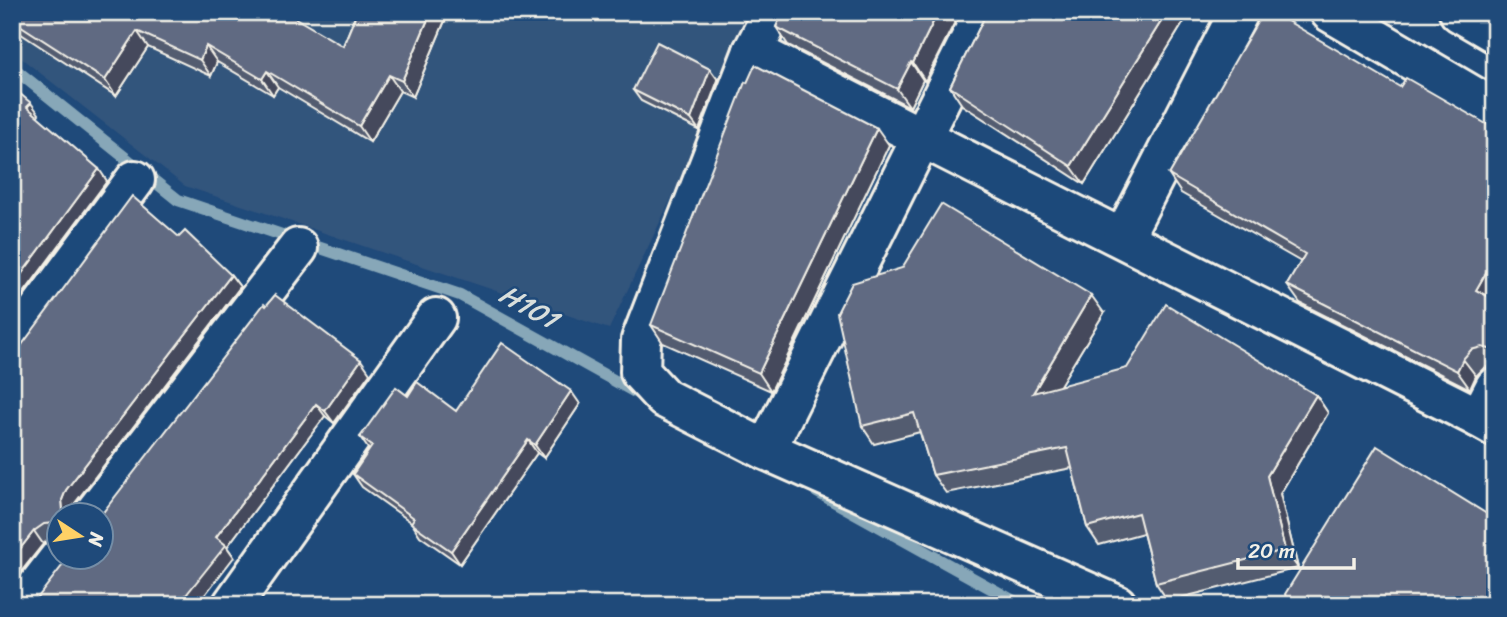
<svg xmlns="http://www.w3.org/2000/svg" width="1507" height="617" viewBox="0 0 1507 617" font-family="Sriracha,sans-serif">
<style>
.built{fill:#33547c}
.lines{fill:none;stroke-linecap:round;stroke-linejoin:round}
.stream{stroke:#87a7b8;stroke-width:12}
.minor-casing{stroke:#f4f1e8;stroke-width:44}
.minor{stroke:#1f4a7a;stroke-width:38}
.wall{fill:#535b70;stroke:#f4f1e8;stroke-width:2}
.shaded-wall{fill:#444a5b;stroke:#f4f1e8;stroke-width:2}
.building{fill:#616a82;stroke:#f4f1e8;stroke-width:2}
.labels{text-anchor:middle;stroke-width:5;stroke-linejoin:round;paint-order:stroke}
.water-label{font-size:28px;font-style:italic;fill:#d9dfdc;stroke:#1f4a7a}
</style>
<rect width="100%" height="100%" fill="#1f4a7a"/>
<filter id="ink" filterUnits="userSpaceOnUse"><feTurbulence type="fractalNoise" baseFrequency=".0143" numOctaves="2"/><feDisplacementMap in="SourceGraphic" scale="14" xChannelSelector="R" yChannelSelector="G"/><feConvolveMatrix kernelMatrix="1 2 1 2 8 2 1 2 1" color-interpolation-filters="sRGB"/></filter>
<g filter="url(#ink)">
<path class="built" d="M12,12H760L609,329L185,186L12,51Z"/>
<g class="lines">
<g class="stream">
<path d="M12,67L178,200L460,295L644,397"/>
<path d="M817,492L1021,605"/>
</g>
<g class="minor-casing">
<g id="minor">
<path d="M984,12L766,450L1117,605"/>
<path d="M1330,12L1495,109"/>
<path d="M1459,12L1495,33"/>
<path d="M753,51C994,176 1238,296 1479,418"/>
<path d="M1123,238L1239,12"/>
<path d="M12,346L135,180"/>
<path d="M1495,387L1479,418L1495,427"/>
<path d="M766,450L664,398L640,372L641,340L753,51L773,12"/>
<path d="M92,516L298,248"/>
<path d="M23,605L60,557"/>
<path d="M232,605L436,318"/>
</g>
</g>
<use href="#minor" class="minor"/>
</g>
<g class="wall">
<path d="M12,12L343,46L357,12H442L446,18L413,97L400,91L370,142L278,87L273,95L217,62L211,76L148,47L116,96L12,28Z"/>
<path d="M783,12H960L925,81L923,80L910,107L788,45L776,27Z"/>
<path d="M987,12H1190L1084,184L962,105L950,87Z"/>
<path d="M718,80L699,130L641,101L633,90Z"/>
<path d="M889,145L771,391L663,343L651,325Z"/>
<path d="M1169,175L1495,300V365L1484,368L1476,376L1470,389L1300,303L1287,285L1301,262L1181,193Z"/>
<path d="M179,237L231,275L240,287L75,503L70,512L60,515V536L52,537L43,544L12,583V464L15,460L12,457V353Z"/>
<path d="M1104,313L1060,385L1316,395L1328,413L1280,494L1298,568L1168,601L1156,583L1143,533L1099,545L1087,527L1072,468L946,493L933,475L920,432L874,444L862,426Z"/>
<path d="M370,373L334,423L325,416L227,547L234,557L101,515Z"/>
<path d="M408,396L456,411L580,404L544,458L537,453L460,564L420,536L411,522L362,487L353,474L369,450L360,437Z"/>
</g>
<g class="shaded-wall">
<path d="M431,12H442L446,18L413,97L402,81Z"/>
<path d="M938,12H960L925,81L913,63Z"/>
<path d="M1167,12H1190L1084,184L1071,166Z"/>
<path d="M137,31L148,47L116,96L105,80Z"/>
<path d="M206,46L217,62L211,76L200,60Z"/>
<path d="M911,62L923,80L910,107L897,89Z"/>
<path d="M710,69L718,80L699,130L691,119Z"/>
<path d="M267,71L278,87L273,95L262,79Z"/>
<path d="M389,75L400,91L370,142L359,126Z"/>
<path d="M31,103L39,114L35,119L27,107Z"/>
<path d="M877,128L889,145L771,391L759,373Z"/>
<path d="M99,169L107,181L12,309V287Z"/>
<path d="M1495,257V297L1489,308L1476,290Z"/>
<path d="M231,275L240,287L75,503L70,512L71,515H66L63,511L62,500L66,490Z"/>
<path d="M1091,295L1104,313L1045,410L1033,393Z"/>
<path d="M1463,359L1476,376L1470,389L1457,371Z"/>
<path d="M361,360L370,373L334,423L325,411Z"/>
<path d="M571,391L580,404L544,458L535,445Z"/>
<path d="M1316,395L1328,413L1280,494L1298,568L1285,550L1267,476Z"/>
<path d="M316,404L325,416L227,547L234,557L197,605H178L216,537Z"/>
<path d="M528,440L537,453L460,564L451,551Z"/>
<path d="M34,531L43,544L12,583V559Z"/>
</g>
<g class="building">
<path d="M12,12H285L343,46L357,12H431L402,81L389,75L359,126L267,71L262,79L206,46L200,60L137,31L105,80L12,20Z"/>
<path d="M783,12H938L913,63L911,62L897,89L776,27Z"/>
<path d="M987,12H1167L1071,166L950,87Z"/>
<path d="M1263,12H1272L1400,87L1406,78L1495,129V257L1476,290L1495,300V352L1493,350L1482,347L1471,350L1463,359L1457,371L1287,285L1305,254L1169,175Z"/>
<path d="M657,42L710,69L691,119L633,90Z"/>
<path d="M755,65L877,128L759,373L651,325L745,82L747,83Z"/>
<path d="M12,87L31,103L27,107L99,169L12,287Z"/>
<path d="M132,196L179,237L185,231L231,275L66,490L62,500L63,511L66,515H60V525L55,523L44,524L34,531L12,559V464L18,456L12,451V353L21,346Z"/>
<path d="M941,204L1091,295L1033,393L1127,368L1166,304L1316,395L1267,476L1285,550L1156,583L1138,513L1087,527L1067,448L933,475L914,413L862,426L837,313L852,283L902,268Z"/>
<path d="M275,295L361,360L325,411L316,404L216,537L226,545L178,605H32L69,557H102L101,515L264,304L266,306Z"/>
<path d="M502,343L571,391L535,445L528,440L451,551L411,523L414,518L353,474L372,446L360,437L396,387L408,396L417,382L456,411Z"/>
<path d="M1377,446L1495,519V605H1289L1285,594Z"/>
</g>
</g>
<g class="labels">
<g class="water-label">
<text transform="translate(529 306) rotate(29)" y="10">H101</text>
</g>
</g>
<rect width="1507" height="617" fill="none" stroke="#1f4a7a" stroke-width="42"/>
<rect x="21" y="21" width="1465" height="575" fill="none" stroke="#f4f1e8" stroke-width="2.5" filter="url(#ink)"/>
<g transform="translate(80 536) rotate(102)"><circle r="33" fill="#1f4a7a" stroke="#748da6" stroke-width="2"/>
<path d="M0-5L12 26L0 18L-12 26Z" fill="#ffd166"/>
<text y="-10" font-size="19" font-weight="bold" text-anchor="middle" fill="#f4f1e8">N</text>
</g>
<path d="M1238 558v10h116v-10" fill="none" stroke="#f4f1e8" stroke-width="3.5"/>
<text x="1248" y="558" font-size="21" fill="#f4f1e8" stroke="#1f4a7a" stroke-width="5" paint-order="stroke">20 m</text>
</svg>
